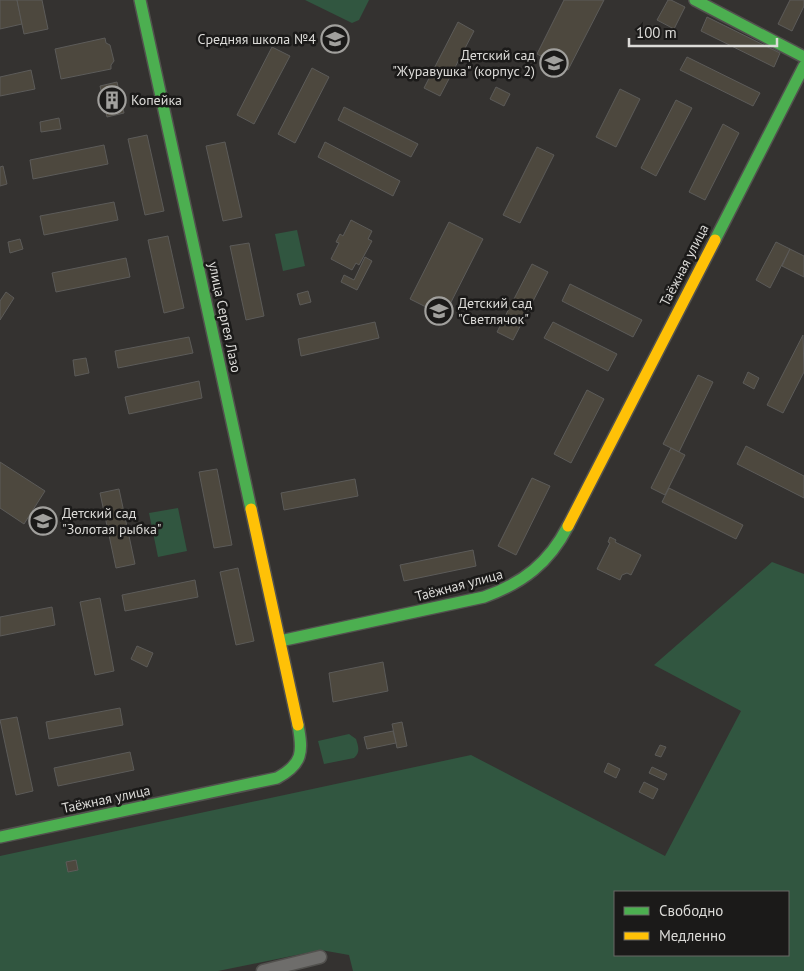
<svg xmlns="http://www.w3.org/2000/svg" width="804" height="971" viewBox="0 0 804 971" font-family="'PT Sans',sans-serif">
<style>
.green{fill:#315640;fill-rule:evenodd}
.building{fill:#4d483e;stroke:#5c5b59}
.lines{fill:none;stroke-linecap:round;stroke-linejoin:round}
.street-casing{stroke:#52514e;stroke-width:15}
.fast-casing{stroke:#52514e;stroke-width:14}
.slow-casing{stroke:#52514e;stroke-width:14}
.street{stroke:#6e6d6b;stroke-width:12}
.fast{stroke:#4caf50;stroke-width:11}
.slow{stroke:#ffc107;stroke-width:11}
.labels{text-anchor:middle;stroke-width:5;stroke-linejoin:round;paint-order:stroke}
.poi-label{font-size:14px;fill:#dcdbd8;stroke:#1b1a19;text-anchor:start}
.street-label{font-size:14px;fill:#dcdbd8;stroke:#1b1a19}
</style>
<rect width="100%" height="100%" fill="#343230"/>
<g class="green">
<path d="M305,0H369L359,20L352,23Z"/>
<path d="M297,230L305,266L283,271L275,234Z"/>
<path d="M178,508L187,551L158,557L149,513Z"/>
<path d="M772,562L804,574V971H353L349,955L321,950L218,971H0V856L471,755L665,856L741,711L654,665ZM615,892H788V955H615Z"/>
<path d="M349,734L356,739C358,746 361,752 354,758L324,764L318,741Z"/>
</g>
<g class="building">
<path d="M0,0H17L22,24L0,29Z"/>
<path d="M17,0H42L48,29L24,34Z"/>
<path d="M564,0H604L568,70L537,54Z"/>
<path d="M668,0H671L685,7L674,29L657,20Z"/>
<path d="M790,0H804V6L792,31L778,24Z"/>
<path d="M707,17L780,53L774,67L701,31Z"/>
<path d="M458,22L474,31L440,96L424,88Z"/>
<path d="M105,38L106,43L110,45L114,61L111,65V69L61,79L55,49Z"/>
<path d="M272,47L290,56L254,124L237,115Z"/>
<path d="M687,57L760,93L753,106L680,70Z"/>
<path d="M312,68L329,77L295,143L278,134Z"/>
<path d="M31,70L35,89L0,96V77Z"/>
<path d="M117,82L124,113L107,117L100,86Z"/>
<path d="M496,87L510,94L504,106L490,99Z"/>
<path d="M620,89L640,99L616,147L596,137Z"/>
<path d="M676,100L692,108L656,176L641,168Z"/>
<path d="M344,107L418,144L411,157L338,120Z"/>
<path d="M59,118L61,129L41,132L40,122Z"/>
<path d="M723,124L739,133L705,200L689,192Z"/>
<path d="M147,135L164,211L145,215L128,139Z"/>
<path d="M225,142L242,217L223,221L206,146Z"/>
<path d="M325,142L400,181L393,196L318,157Z"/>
<path d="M104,145L108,164L33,179L30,160Z"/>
<path d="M537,147L554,155L520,223L503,215Z"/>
<path d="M3,166L7,184L0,186V167Z"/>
<path d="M114,202L118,220L44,235L40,216Z"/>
<path d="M351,220L372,231L368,239L372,241L359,265L356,263L352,270L331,259L339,243L336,242L340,234L343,236Z"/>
<path d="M449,222L483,239L444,316L410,299Z"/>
<path d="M168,236L184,308L164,313L148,240Z"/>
<path d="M20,239L23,249L10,253L8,242Z"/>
<path d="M776,242L790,249L770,288L756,280Z"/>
<path d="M249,243L264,316L246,320L230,246Z"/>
<path d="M790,249L804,256V277L782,266Z"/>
<path d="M365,257L372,261L357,290L341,282L344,275L354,280Z"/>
<path d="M126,258L130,277L56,292L52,273Z"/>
<path d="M532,264L548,272L513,340L497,332Z"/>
<path d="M570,284L642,320L633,337L562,301Z"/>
<path d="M308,291L311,302L300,305L297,294Z"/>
<path d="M6,292L14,298L0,320V301Z"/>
<path d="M375,322L379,338L301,356L298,339Z"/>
<path d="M553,322L617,354L608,371L544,338Z"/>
<path d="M803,335L804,372L783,413L767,405Z"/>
<path d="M189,337L193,353L118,368L115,351Z"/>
<path d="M86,358L89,373L75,376L73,360Z"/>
<path d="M748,372L759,378L754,389L743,383Z"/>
<path d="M698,375L713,382L679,452L663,444Z"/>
<path d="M199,381L202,398L129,414L125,397Z"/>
<path d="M587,390L604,399L571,463L554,454Z"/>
<path d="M746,446L804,476V498L737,464Z"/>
<path d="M671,448L685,455L665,495L651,488Z"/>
<path d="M0,462L45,491L24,524L0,508Z"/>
<path d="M217,469L232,545L214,548L199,472Z"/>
<path d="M532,478L550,486L516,555L498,546Z"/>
<path d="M355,479L358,496L284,510L281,493Z"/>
<path d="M669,488L743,525L736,539L662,502Z"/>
<path d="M119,489L135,564L116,568L100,493Z"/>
<path d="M610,537L616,540L615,542L641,555L631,575L627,573L622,575L620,580L597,569L610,543L608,542Z"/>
<path d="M473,550L476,566L404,581L400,565Z"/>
<path d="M238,568L254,641L236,645L220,572Z"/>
<path d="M195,580L198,597L125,611L122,595Z"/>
<path d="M100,598L114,671L95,675L80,602Z"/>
<path d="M52,607L55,625L0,636V617Z"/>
<path d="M137,646L153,653L147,667L131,659Z"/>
<path d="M383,662L388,691L333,702L329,673Z"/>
<path d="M120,708L123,725L49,739L46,722Z"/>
<path d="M17,717L33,791L16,795L0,720Z"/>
<path d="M402,722L407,746L397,748L392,724Z"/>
<path d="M393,731L396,743L367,749L364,737Z"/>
<path d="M660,745L666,747L661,757L655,755Z"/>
<path d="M130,752L134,770L58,786L54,768Z"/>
<path d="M608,763L620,769L616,778L604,772Z"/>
<path d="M652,767L667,774L664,780L649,773Z"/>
<path d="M644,782L658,789L653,799L639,792Z"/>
<path d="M76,860L78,870L68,872L66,862Z"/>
</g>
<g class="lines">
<g class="street-casing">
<path id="street" d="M263,971L320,957"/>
</g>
<g class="fast-casing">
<g id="fast">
<path d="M140,0L251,509"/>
<path d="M695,0L804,57"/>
<path d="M715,240L804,66"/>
<path d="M280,641L484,597C523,583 549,563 568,526"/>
<path d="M0,837L277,778C303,764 303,752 298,725"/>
</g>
</g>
<g class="slow-casing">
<g id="slow">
<path d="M251,509L298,725"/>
<path d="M568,526L715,240"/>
</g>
</g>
<use href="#street" class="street"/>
<use href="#fast" class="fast"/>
<use href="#slow" class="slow"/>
</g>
<defs>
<g id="school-ring" transform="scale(1.4375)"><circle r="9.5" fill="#1b1a19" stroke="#a1a09d" stroke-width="1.5"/><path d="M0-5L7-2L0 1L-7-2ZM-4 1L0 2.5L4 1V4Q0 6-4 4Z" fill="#a1a09d"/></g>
<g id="building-ring" transform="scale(1.4375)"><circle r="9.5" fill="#1b1a19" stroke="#a1a09d" stroke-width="1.5"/><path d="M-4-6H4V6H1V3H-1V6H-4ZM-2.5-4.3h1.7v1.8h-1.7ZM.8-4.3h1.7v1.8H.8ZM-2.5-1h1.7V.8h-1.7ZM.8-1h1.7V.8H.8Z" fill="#a1a09d"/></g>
</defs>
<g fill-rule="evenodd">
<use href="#school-ring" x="335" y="39"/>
<use href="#school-ring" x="554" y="63"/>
<use href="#building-ring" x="112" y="100"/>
<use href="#school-ring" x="439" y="311"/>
<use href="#school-ring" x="43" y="521"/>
</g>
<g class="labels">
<g class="poi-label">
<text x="316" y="44" text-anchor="end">Средняя школа №4</text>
<text x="535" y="60" text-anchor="end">Детский сад<tspan x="535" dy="16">"Журавушка" (корпус 2)</tspan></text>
<text x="131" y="105">Копейка</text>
<text x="458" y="308">Детский сад<tspan x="458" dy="16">"Светлячок"</tspan></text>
<text x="62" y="518">Детский сад<tspan x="62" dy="16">"Золотая рыбка"</tspan></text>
</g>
<g class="street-label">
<text transform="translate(684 265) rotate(-63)" y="5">Таёжная улица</text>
<text transform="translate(225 317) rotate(78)" y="5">улица Сергея Лазо</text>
<text transform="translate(459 585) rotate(-15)" y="5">Таёжная улица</text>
<text transform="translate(106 799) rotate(-12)" y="5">Таёжная улица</text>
</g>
</g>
<rect x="614" y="891" width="175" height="65" fill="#1b1a19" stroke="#686765"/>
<rect x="624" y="907" width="25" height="8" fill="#4caf50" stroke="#686765"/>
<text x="659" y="916" font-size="15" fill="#dcdbd8">Свободно</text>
<rect x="624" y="932" width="25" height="8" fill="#ffc107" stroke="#686765"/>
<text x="659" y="941" font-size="15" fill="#dcdbd8">Медленно</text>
<path d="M629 38v8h148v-8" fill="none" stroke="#dcdbd8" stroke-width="2.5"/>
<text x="636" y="38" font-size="15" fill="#dcdbd8" stroke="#1b1a19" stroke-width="4" paint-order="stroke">100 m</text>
</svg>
